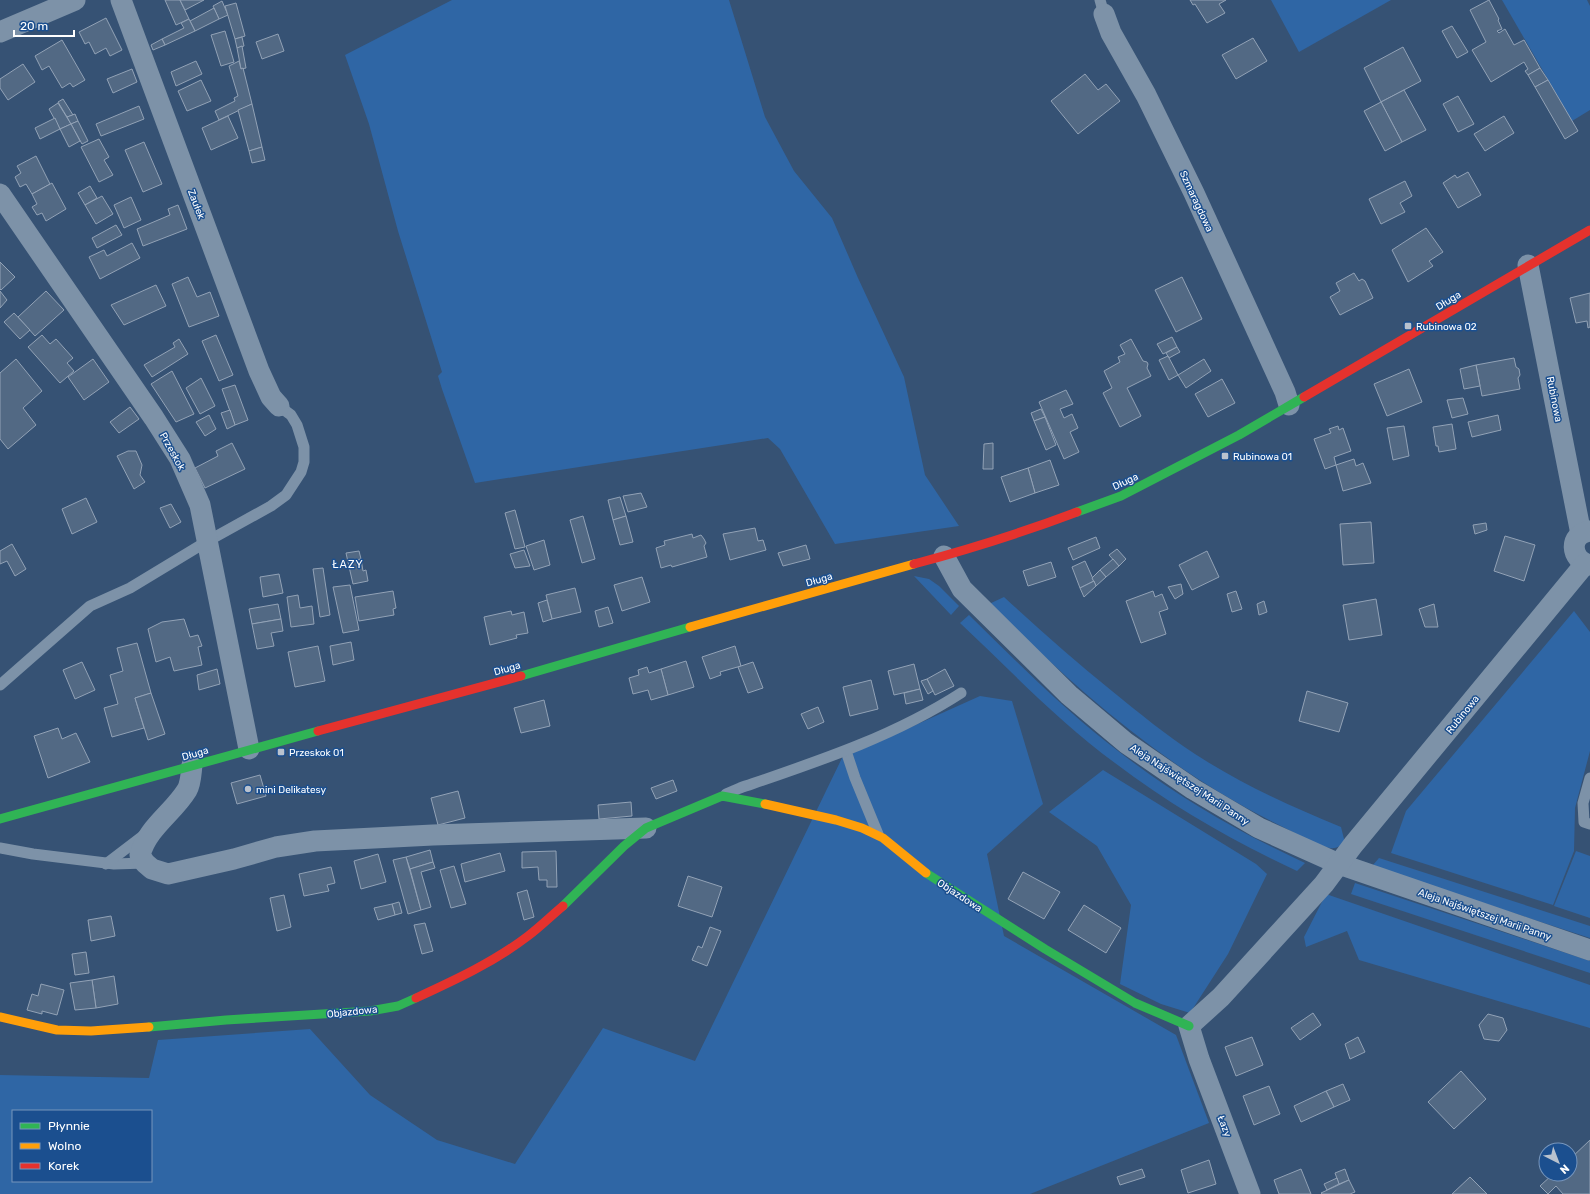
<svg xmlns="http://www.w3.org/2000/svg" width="1590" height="1194" viewBox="0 0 1590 1194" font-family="Rubik,sans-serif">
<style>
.green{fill:#2f66a5;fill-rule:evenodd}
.building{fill:#526984;stroke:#92a2b6}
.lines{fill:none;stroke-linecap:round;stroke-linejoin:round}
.lane{stroke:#7d92a8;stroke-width:11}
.street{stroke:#7d92a8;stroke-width:21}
.fast{stroke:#30b455;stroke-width:9}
.slow{stroke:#ff9f0a;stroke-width:9}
.jam{stroke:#e5322d;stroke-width:9}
.poi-dot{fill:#b9c2ce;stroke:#1b4f8f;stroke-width:1.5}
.labels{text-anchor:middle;stroke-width:3;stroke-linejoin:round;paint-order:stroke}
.street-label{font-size:10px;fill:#fff;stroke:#1b4f8f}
.poi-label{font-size:10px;fill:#fff;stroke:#1b4f8f;text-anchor:start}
.neighbourhood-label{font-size:11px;letter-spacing:1px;fill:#fff;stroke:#1b4f8f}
</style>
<rect width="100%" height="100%" fill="#365274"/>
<g class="green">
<path d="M452,0H729L765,117L794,171L832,218L858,278L904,377L925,475L959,526L835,544L780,449L768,438L475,483L442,389L438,376L442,372L398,231L369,124L345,55Z"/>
<path d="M1271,0H1391L1299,52Z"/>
<path d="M1502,0H1587L1590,6V110L1572,121Z"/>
<path d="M914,576L929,579L939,586L959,606L951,615Z"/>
<path d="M1004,597C1040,630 1075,661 1112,691C1139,713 1166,735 1195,754C1241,784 1290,806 1341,827L1345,843C1340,846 1336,849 1330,848C1318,846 1295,833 1283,827C1211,792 1146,746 1085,693C1052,665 1021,634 989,604Z"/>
<path d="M1574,611L1590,632V751L1575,808L1574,851L1553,905L1391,853L1406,811Z"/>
<path d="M969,615C1018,663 1067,713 1122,754C1178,797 1240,833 1305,863L1297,871C1231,840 1173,807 1115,763C1059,722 1011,671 960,623Z"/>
<path d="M980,696L1012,701L1043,804L987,854L1004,936L1176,1035L1209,1123L1030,1194H0V1075L149,1078L158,1040L310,1029L370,1095L437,1140L515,1164L603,1028L695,1061L842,758ZM13,1111H151V1181H13Z"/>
<path d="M1103,770L1256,864L1267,874L1228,954L1190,1013L1161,1004L1120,984L1131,905L1097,846L1049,812Z"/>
<path d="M1576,851L1590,856V918L1554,906Z"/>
<path d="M1379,858L1590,926V938L1379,869L1373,865Z"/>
<path d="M1355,883L1590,961V973L1351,894Z"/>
<path d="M1326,894L1590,985V1028L1359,960L1347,931L1306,947L1304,937Z"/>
</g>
<g class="building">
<path d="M165,0H180L189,19L176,25Z"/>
<path d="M180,0H204L185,10Z"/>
<path d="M1190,0H1226L1219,4L1225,13L1207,23L1195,4L1193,5Z"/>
<path d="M1489,0L1499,19L1498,20L1502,29L1497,31L1499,33L1505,29L1514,45L1524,40L1540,68L1528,75L1525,71L1528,69L1524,62L1491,82L1472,50L1486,42L1470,10Z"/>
<path d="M222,1L228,15L219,19L213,6Z"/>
<path d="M236,3L245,36L235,39L225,6Z"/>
<path d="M214,8L219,19L195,31L190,21Z"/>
<path d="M106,18L122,50L110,56L106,48L95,54L89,42L85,44L79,32Z"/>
<path d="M189,19L195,31L165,45L162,39L184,28L181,23Z"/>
<path d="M1452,26L1468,52L1457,58L1442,31Z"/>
<path d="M225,31L234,62L221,66L211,35Z"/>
<path d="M278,34L284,51L262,59L256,42Z"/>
<path d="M242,37L244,46L237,48L235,39Z"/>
<path d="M1253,38L1267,61L1236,79L1222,55Z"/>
<path d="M162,39L165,45L153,50L151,45Z"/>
<path d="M62,40L85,80L73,87L70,83L62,88L49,66L42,70L35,56Z"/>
<path d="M242,46L246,68L241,69L237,48Z"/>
<path d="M1403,47L1421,81L1381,102L1364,68Z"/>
<path d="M196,61L202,74L176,86L171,72Z"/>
<path d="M239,61L241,69L243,68L252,104L219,120L215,111L235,101L234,98L238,96L229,66Z"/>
<path d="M23,64L35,82L8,100L0,88V79Z"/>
<path d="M1540,68L1548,80L1535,87L1528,75Z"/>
<path d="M132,69L137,82L113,93L107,79Z"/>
<path d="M1085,74L1098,90L1106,84L1120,101L1078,134L1051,101Z"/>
<path d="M201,80L211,101L187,111L178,91Z"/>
<path d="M1548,80L1578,131L1565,139L1535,87Z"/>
<path d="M1404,90L1426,130L1402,142L1381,102Z"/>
<path d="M1458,96L1474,124L1458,132L1443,104Z"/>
<path d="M63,99L73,115L67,117L58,102Z"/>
<path d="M1381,102L1402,142L1385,151L1364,111Z"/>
<path d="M58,103L71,124L60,129L49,109Z"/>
<path d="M252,104L262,147L249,151L238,110Z"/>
<path d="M139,106L144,119L101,136L96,124Z"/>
<path d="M75,114L78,121L71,124L67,117Z"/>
<path d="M228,116L238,138L211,150L202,128Z"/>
<path d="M1504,116L1514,133L1485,151L1474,134Z"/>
<path d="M55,118L60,129L40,139L35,128Z"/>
<path d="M78,121L88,141L82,144L71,124Z"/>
<path d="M71,124L80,141L69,147L60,129Z"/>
<path d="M99,139L109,157L104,160L113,175L99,182L81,147Z"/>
<path d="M144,142L162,184L143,192L125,150Z"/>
<path d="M262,147L265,160L252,163L249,151Z"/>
<path d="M36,156L50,184L32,194L26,184L20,187L15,177L21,173L17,166Z"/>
<path d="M1468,172L1481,195L1458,208L1443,183L1455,175L1457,178Z"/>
<path d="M1405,181L1412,196L1400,203L1405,212L1381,224L1369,199Z"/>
<path d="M52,183L66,209L46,221L42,213L37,215L32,207L37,204L32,194Z"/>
<path d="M90,186L97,198L85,205L78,193Z"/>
<path d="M102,196L113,214L96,224L85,205Z"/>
<path d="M131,197L141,220L124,228L114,205Z"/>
<path d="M178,205L187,229L143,246L137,229L170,215L168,209Z"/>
<path d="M116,225L122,235L97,248L92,238Z"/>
<path d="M1426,228L1443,252L1429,261L1433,266L1408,282L1392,250Z"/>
<path d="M132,243L140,258L100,279L89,257L104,250L107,256Z"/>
<path d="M0,262L15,277L1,290L0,289Z"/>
<path d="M1354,273L1359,281L1362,279L1365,281L1373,298L1340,315L1330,297L1340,291L1336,283Z"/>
<path d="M188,277L197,297L210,292L219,316L189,327L172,284Z"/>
<path d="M1182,277L1202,319L1176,332L1155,290Z"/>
<path d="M156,285L166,306L124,325L111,305Z"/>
<path d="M0,291L7,300L0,308Z"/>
<path d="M46,291L64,310L35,336L18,317Z"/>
<path d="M1590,293V327L1588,328L1587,321L1576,323L1570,298Z"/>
<path d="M14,313L30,330L20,339L4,322Z"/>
<path d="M42,335L50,344L56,339L73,358L67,363L74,371L60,383L28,347Z"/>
<path d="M216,335L233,375L219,381L202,341Z"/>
<path d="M1172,337L1177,347L1163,354L1157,344Z"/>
<path d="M179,339L188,354L152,377L144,365L175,347L173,343Z"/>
<path d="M1131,339L1143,361L1147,362L1148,364L1147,368L1151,376L1127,388L1141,416L1120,427L1103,393L1112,388L1104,371L1120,362L1118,357L1125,354L1120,345Z"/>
<path d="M1177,347L1180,352L1169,358L1166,353Z"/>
<path d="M1168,356L1178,375L1169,380L1159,360Z"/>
<path d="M1514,358L1516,367L1519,369L1520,375L1518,378L1520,389L1482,396L1476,365Z"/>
<path d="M16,359L42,391L23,408L36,425L8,449L0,439V373Z"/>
<path d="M93,359L109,382L84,400L68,377Z"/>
<path d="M1204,359L1211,371L1186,388L1178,375Z"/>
<path d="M1476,365L1480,386L1464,389L1460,369Z"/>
<path d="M1409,369L1422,402L1387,416L1374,384Z"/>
<path d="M172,371L194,414L176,422L151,384Z"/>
<path d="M201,378L215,406L200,414L186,388Z"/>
<path d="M1222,379L1235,403L1208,417L1195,394Z"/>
<path d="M235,385L248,420L235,425L222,389Z"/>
<path d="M1066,390L1073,404L1060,409L1064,418L1072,414L1078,428L1070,432L1079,452L1064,459L1039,402Z"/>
<path d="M1463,398L1468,414L1452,418L1447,400Z"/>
<path d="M130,407L139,419L119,433L110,422Z"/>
<path d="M1041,409L1045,417L1034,421L1031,413Z"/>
<path d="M230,410L235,425L227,429L221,413Z"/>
<path d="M209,415L216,429L205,436L196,422Z"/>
<path d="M1498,415L1501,430L1472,437L1468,422Z"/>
<path d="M1045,417L1056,445L1046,450L1034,421Z"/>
<path d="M1452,424L1456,449L1439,452L1438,446H1436L1433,427Z"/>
<path d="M1338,426L1339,430L1343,428L1351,451L1334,457L1336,465L1325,469L1314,439L1331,433L1329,429Z"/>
<path d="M1404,426L1409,456L1393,460L1387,428Z"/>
<path d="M232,443L245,469L205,488L195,468L218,456L216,451Z"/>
<path d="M993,443V469H983L984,444Z"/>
<path d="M128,451H136L142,465L140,475L145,482L134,489L117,456Z"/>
<path d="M1354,459L1356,466L1363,463L1371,483L1343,491L1336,465Z"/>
<path d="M1050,460L1059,485L1035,493L1028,468Z"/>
<path d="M1028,468L1035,493L1010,502L1001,477Z"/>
<path d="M641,493L647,507L628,512L623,496Z"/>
<path d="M620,497L626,516L613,520L608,500Z"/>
<path d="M86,498L97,522L72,534L62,509Z"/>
<path d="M171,504L181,522L170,528L160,508Z"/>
<path d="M515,510L525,547L515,549L505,513Z"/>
<path d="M583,516L595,559L582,563L570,520Z"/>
<path d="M626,516L633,542L620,545L613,520Z"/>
<path d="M1371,522L1374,563L1343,565L1340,524Z"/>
<path d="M1486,523L1487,530L1475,534L1473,525Z"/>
<path d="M755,528L758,541L763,540L766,550L730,560L723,534Z"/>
<path d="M692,534L693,538L701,535L704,539L706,543L704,546L707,557L672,567L671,565L661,568L656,548L665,545L664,541Z"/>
<path d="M1505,536L1535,545L1524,581L1494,571Z"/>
<path d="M1096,537L1100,548L1073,560L1068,548Z"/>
<path d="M544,540L550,565L534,570L526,546Z"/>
<path d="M12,544L26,569L15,576L7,561L0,564V551Z"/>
<path d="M806,545L810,559L783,566L778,553Z"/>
<path d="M1117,549L1126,559L1119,566L1109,555Z"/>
<path d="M524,550L530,566L515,568L510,554Z"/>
<path d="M359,551L361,559L348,562L346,553Z"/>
<path d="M1207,551L1219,577L1192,590L1179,565Z"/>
<path d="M361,559L363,571L366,570L368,581L353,584L348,562Z"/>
<path d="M1113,559L1119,566L1106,577L1100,570Z"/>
<path d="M1085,561L1094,581L1080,588L1072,567Z"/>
<path d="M1051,562L1056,577L1028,586L1023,571Z"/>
<path d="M323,568L330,615L320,617L313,569Z"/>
<path d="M1100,570L1106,577L1096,586L1092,578Z"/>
<path d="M279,574L283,593L263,597L260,577Z"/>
<path d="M642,577L650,602L622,611L614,585Z"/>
<path d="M1094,581L1096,586L1084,597L1080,588Z"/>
<path d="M1181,584L1183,594L1175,599L1168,587Z"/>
<path d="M350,585L359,630L343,633L333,587Z"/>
<path d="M575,588L581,612L552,619L546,595Z"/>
<path d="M393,591L396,608L393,609L394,615L359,621L355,597Z"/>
<path d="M1153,591L1155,597L1162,594L1168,609L1159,612L1166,634L1141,643L1126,601Z"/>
<path d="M1236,591L1242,609L1232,612L1227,594Z"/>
<path d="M298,595L300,608L312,606L314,624L291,627L287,597Z"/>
<path d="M1376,599L1382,635L1349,640L1343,605Z"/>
<path d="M547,600L552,619L543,622L538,603Z"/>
<path d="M1264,601L1267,612L1259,615L1257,604Z"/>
<path d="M278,604L281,619L252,624L249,609Z"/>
<path d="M1434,604L1438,627H1425L1419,609Z"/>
<path d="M608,607L613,623L599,627L595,611Z"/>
<path d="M511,611L512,615L524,612L528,633L516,635L517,638L490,645L484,617Z"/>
<path d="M184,619L190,637L198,635L202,646L198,647L202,665L174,671L170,657L156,662L148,629L162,622Z"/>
<path d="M281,619L283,631L271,633L274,646L257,649L252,624Z"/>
<path d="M351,642L354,660L333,665L330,646Z"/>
<path d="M137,643L151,693L135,698L144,728L112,737L104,708L118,704L110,675L123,671L117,648Z"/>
<path d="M318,646L325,681L295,687L288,652Z"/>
<path d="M735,646L741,666L720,672L721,675L710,679L702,657Z"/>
<path d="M686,661L694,687L668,695L661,669Z"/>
<path d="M82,662L95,690L75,699L63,670Z"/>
<path d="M753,662L763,688L748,693L738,667Z"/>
<path d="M914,664L920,689L894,695L888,671Z"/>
<path d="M647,667L649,673L661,669L668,695L651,700L648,690L633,694L629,678L639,675L638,670Z"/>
<path d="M217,669L220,684L199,690L197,675Z"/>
<path d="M945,669L954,686L935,695L927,679Z"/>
<path d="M927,679L933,691L928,694L921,681Z"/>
<path d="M871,680L878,709L850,716L843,687Z"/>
<path d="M920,689L923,700L906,704L904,693Z"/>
<path d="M1307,691L1348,703L1339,732L1299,721Z"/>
<path d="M151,693L165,734L148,740L135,698Z"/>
<path d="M544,700L550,726L521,733L514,708Z"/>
<path d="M818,707L824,722L808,729L801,714Z"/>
<path d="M58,728L62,739L76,733L90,762L48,778L34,736Z"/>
<path d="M260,775L266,796L237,804L231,783Z"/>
<path d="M673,780L677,791L656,799L651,788Z"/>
<path d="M458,791L465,818L438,825L431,798Z"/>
<path d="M631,802L632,816L599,819L598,805Z"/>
<path d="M430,850L433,862L410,869L406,857Z"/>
<path d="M556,851L557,887H547V880H539L538,867L522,868V852Z"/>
<path d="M500,853L505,871L465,882L461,864Z"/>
<path d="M378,854L386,882L361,889L354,861Z"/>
<path d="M406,857L421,910L408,914L393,860Z"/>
<path d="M433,862L435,868L421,872L431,907L421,910L410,869Z"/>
<path d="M454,866L466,904L451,908L440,870Z"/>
<path d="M331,867L335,883L327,885L329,891L304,896L299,874Z"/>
<path d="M1023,872L1060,892L1044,919L1008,899Z"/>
<path d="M688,876L722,887L712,917L678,906Z"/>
<path d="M527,890L534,917L524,920L517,893Z"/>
<path d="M284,895L291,927L277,931L270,898Z"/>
<path d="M399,902L402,913L395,915L392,904Z"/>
<path d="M392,904L395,915L378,920L374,908Z"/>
<path d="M1084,905L1121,928L1106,953L1068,930Z"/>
<path d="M111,916L115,936L91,941L88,920Z"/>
<path d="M425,923L433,951L422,954L414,925Z"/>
<path d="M710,927L721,931L707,966L692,960L698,946L702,948Z"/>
<path d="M86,952L89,973L75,975L72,954Z"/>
<path d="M114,976L118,1004L96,1008L92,980Z"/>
<path d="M92,980L96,1008L75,1010L70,983Z"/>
<path d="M41,984L64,990L57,1015L42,1011V1014L27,1010L32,994L38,996Z"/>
<path d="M1313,1013L1321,1025L1300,1040L1291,1028Z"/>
<path d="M1488,1014L1503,1018L1507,1030L1499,1041L1484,1039L1479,1025Z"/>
<path d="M1252,1037L1263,1065L1236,1076L1225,1047Z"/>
<path d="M1358,1037L1365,1052L1350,1059L1345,1044Z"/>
<path d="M1461,1071L1486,1099L1454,1129L1428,1102Z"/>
<path d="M1343,1084L1350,1100L1334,1107L1326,1091Z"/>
<path d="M1269,1086L1280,1114L1254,1125L1243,1096Z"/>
<path d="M1326,1091L1334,1107L1301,1122L1294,1106Z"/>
<path d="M1590,1140V1194H1563L1556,1186L1548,1194L1540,1186L1553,1174H1570V1159Z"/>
<path d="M1209,1160L1216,1184L1188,1193L1181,1170Z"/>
<path d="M1142,1169L1145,1177L1120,1185L1117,1177Z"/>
<path d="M1301,1169L1311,1194H1279L1274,1180Z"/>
<path d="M1345,1169L1349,1180L1339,1184L1335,1173Z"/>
<path d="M1470,1177L1487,1194H1452Z"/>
<path d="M1337,1178L1339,1184L1327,1190L1324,1184Z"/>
<path d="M1349,1180L1355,1192L1350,1194H1322L1321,1193Z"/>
</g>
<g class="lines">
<g class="lane">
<path d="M1100,0L1104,14"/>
<path d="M0,685L90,606L130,588L206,542L271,506L286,495L301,472L304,462V447L297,425L291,415L279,406"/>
<path d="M846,751L855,778L878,834"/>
<path d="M1590,778L1583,803L1584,822L1590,824"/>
<path d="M726,794L740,788C816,762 893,737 961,693"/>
<path d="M0,848L33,854L114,864L145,863"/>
<path d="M106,864L144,835"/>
</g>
<g class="street">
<path d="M121,0L259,371L271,397L279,406"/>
<path d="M1104,14L1111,33L1146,95L1194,193L1285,392L1289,405"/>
<path d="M0,32L75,0"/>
<path d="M0,194L154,418L180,459L200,505L249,749"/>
<path d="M1528,265L1581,534"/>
<path d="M1590,531C1568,534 1570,560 1590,565"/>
<path d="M944,556L962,589L1069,695L1126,743L1193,789L1259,828L1339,864L1590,950"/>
<path d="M192,765C191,773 191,783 187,790C173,813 147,828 140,855L145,863L152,869L168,874L234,859L276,847L315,841L433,835L646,828"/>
<path d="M1250,1194L1199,1059L1189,1026L1221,997L1324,884L1353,845L1585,564"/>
</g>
<g class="fast">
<path d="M1077,512L1121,496L1239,435L1304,397"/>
<path d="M521,676L690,627"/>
<path d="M0,819L318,731"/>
<path d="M926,873L1045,949L1135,1003L1189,1026"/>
<path d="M563,906L624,846L646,828L722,796L765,804"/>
<path d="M149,1027L226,1020L370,1011L398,1006L416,998"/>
</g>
<g class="slow">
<path d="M690,627L914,564"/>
<path d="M765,804L836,820L862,828L883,838L926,873"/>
<path d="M0,1017L57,1030L91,1031L149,1027"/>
</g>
<g class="jam">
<path d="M1304,397L1590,230"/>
<path d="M914,564C970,549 1024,532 1077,512"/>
<path d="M318,731L521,676"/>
<path d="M416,998C455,980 494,962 528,936C540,927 551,916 563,906"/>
</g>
</g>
<g class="poi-dot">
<rect x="1404" y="322" width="8" height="8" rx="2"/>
<rect x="1221" y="452" width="8" height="8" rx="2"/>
<rect x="277" y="748" width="8" height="8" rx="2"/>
<circle cx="248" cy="789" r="4"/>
</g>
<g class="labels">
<g class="street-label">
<text transform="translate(1197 201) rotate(65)" y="4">Szmaragdowa</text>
<text transform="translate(197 204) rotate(69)" y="4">Zaułek</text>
<text transform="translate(1448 300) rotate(-31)" y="4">Długa</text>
<text transform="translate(1555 399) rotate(79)" y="4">Rubinowa</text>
<text transform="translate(173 451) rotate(61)" y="4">Przeskok</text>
<text transform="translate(1125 481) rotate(-25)" y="4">Długa</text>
<text transform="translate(819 579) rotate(-16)" y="4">Długa</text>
<text transform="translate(507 668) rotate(-16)" y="4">Długa</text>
<text transform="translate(1462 714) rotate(-51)" y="4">Rubinowa</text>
<text transform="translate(195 753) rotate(-16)" y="4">Długa</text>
<text transform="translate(1190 784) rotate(33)" y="4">Aleja Najświętszej Marii Panny</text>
<text transform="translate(960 895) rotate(33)" y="4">Objazdowa</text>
<text transform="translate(1485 914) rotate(19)" y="4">Aleja Najświętszej Marii Panny</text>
<text transform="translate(352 1011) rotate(-6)" y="4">Objazdowa</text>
<text transform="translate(1225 1126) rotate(69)" y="4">Łazy</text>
</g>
<g class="poi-label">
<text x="1416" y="330">Rubinowa 02</text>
<text x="1233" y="460">Rubinowa 01</text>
<text x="289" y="756">Przeskok 01</text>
<text x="256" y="793">mini Delikatesy</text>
</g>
<g class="neighbourhood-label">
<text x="348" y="568">ŁAZY</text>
</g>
</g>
<rect x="12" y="1110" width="140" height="72" fill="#1b4f8f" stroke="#7695bc"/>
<rect x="20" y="1123" width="20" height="6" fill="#30b455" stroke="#7695bc"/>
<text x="48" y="1130" font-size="12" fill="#ffffff">Płynnie</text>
<rect x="20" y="1143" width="20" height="6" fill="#ff9f0a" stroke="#7695bc"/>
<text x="48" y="1150" font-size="12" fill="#ffffff">Wolno</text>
<rect x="20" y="1163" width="20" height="6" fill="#e5322d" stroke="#7695bc"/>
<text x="48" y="1170" font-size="12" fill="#ffffff">Korek</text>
<g transform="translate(1558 1162) rotate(138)"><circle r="19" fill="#1b4f8f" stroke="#7695bc"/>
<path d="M0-3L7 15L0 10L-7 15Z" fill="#b9c2ce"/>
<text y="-6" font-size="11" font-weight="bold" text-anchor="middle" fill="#ffffff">N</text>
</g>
<path d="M14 30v6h60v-6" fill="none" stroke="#ffffff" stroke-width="2"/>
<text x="20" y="30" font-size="12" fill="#ffffff" stroke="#1b4f8f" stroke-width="3" paint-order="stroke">20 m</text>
</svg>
